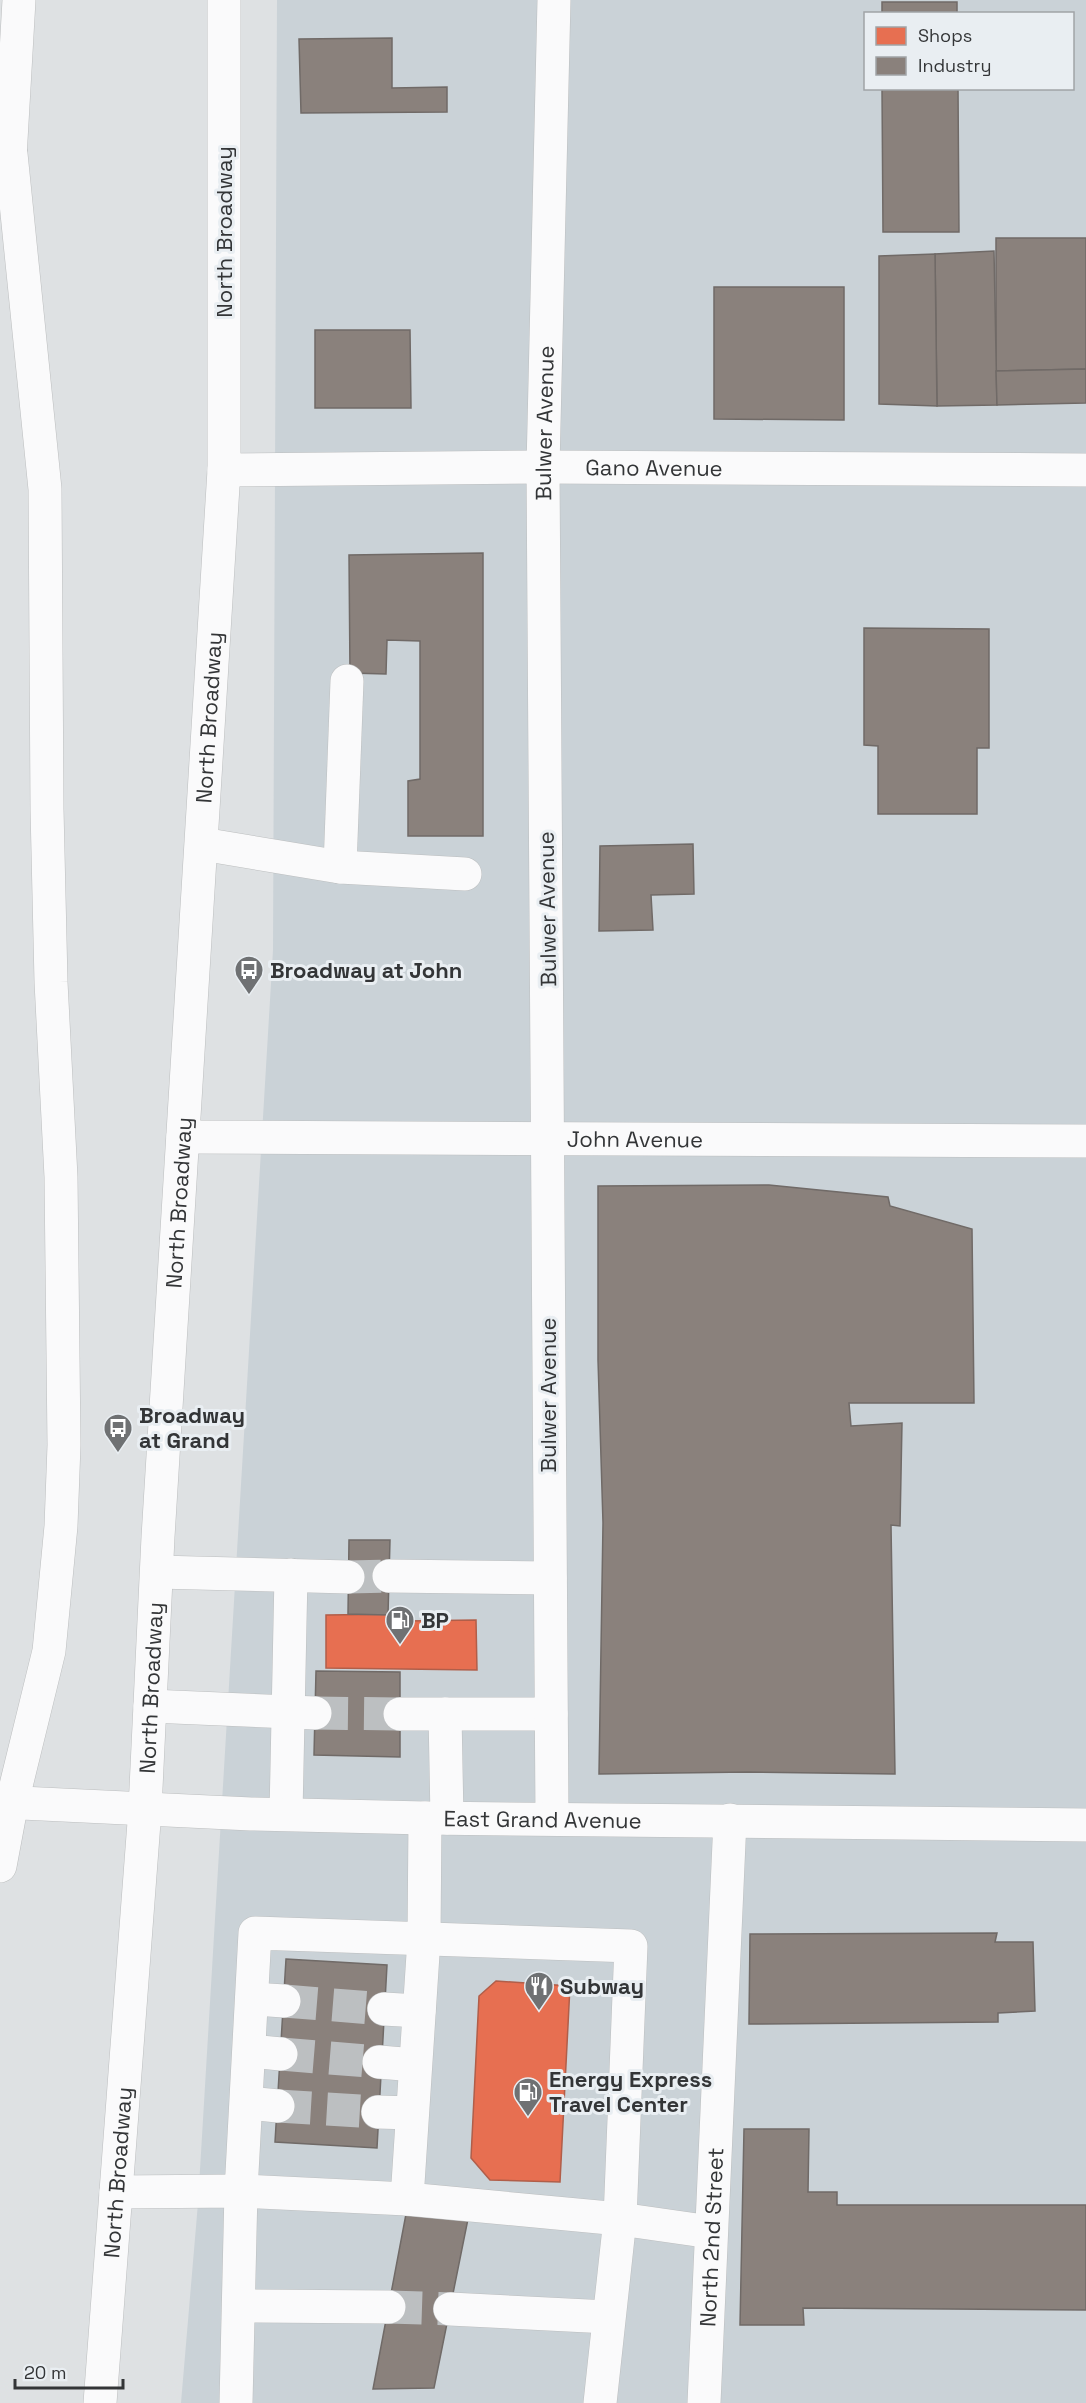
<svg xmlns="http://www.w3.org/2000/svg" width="1086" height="2403" viewBox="0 0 1086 2403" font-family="'Space Grotesk',sans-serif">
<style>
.built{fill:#cad2d7;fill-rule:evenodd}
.shops{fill:#e76f51;stroke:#b15e49;stroke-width:1.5}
.industry{fill:#8a817c;stroke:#706a67;stroke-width:1.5}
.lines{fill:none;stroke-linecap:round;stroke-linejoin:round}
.minor-tunnel{stroke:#bcbfc1;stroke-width:33;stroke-dasharray:33 16;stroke-linecap:butt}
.minor-casing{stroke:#bcbebf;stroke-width:34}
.major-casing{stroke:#bcbebf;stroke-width:34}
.highway-casing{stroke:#bcbebf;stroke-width:34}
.minor{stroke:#fafafb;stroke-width:33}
.major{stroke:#fafafb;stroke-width:33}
.highway{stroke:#fafafb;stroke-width:33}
.labels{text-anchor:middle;stroke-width:6;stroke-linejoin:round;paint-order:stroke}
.street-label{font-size:22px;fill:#333537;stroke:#e9eef2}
.poi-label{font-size:22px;font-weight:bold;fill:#333537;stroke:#e9eef2;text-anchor:start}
</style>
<rect width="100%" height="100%" fill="#dee1e3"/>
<path class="built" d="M277,0H1086V2403H181L198,2203L273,950ZM866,14H1072V88H866Z"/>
<g class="shops">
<path d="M406,1614L405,1621L476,1620L477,1670L326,1668V1615Z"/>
<path d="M496,1981L570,1986L560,2182L490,2180L471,2158L479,1996Z"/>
</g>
<g class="industry">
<rect x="882" y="2" width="75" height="12"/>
<path d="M392,38V88L447,87V112L301,113L299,39Z"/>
<path d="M882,88H958L959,232H883Z"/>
<path d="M996,238H1086V369L996,371Z"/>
<path d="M994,251L997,405L937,406L935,254Z"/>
<path d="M935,254L937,406L879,404V256Z"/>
<path d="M714,287H844V420L714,419Z"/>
<path d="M315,330H410L411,408H315Z"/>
<path d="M1086,369V403L997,405L996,371Z"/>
<path d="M483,553V836H408V781L420,779V641L387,640L386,674L350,673L349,555Z"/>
<path d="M864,628L989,629V748H977V814H878V746L864,745Z"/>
<path d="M693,844L694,894L651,895L653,930L599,931L600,846Z"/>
<path d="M769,1185L888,1197L890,1206L972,1229L974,1403H849L851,1426L902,1423L900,1526L891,1525L895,1774L749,1772L599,1774L603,1523L598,1360V1186Z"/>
<path d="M349,1540H390L388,1615L348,1614Z"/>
<path d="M316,1671L400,1672V1757L314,1755Z"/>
<path d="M997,1933L995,1942H1033L1035,2011L998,2013V2022L749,2024L750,1934Z"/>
<path d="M286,1959L387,1965L377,2148L275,2142Z"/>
<path d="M744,2129H809L808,2192H837V2205H1086V2310L803,2308L804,2325H740Z"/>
<path d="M406,2214H469L434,2388L373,2389Z"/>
</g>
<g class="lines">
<g class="minor-tunnel">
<path d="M348,1577L389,1576"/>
<path d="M315,1713L400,1714"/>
<path d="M284,2001L384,2009"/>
<path d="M281,2054L379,2062"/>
<path d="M278,2106L378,2112"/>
<path d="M389,2307L450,2309"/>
</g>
<g class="minor-casing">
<g id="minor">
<path id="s1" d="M224,470L543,467L1086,470"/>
<path d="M202,844L340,867L465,874"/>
<path d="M340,867L347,681"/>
<path id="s2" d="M183,1137L1086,1141"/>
<path d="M157,1572L348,1577"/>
<path d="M389,1576L550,1578"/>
<path d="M150,1706L315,1713"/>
<path d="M400,1714H551"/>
<path d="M445,1714L447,1818"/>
<path d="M286,1814L291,1575"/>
<path d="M425,1818L424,1939L407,2199L620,2219L711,2232"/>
<path id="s3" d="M552,1818L543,467L554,0"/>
<path d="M253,1999L284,2001"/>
<path d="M384,2009L419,2011"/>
<path d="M250,2051L281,2054"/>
<path d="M379,2062L415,2065"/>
<path d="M247,2103L278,2106"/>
<path d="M378,2112L412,2113"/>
<path d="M116,2192L241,2191L407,2199"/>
<path d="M239,2306L389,2307"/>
<path d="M450,2309L608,2317"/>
<path d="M236,2403L241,2191L255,1933L631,1946L620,2219L600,2403"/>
<path id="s4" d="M704,2403L730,1820"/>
</g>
</g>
<g class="major-casing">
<g id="major">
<path id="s5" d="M0,1802L251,1814L425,1818L1086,1825"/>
<path id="s6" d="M100,2403L145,1809L158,1537L224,470V0"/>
</g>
</g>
<g class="highway-casing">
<g id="highway">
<path d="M9,175L19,0"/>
<path d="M0,1866L12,1802L49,1651L61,1526L64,1445L61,1177L51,982L47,809L45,489L11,154"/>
</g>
</g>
<use href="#minor" class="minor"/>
<use href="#major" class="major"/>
<use href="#highway" class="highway"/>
</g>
<defs>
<g id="bus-pin" transform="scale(1.5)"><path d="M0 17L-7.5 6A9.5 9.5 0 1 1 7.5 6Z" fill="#6f7173" stroke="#e9eef2"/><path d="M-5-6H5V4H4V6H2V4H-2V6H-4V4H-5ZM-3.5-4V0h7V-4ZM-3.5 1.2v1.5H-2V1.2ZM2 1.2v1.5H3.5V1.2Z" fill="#fff"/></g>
<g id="fuel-pin" transform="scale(1.5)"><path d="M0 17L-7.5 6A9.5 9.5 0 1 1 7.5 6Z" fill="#6f7173" stroke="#e9eef2"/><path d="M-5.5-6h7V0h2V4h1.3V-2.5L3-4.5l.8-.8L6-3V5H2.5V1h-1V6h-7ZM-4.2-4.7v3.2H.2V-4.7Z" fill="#fff"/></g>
<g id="restaurant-pin" transform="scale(1.5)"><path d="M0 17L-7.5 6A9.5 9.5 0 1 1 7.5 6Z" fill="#6f7173" stroke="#e9eef2"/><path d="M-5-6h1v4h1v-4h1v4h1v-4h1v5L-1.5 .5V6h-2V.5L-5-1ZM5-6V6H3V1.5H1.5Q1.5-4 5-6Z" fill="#fff"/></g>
</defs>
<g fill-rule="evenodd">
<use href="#bus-pin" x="249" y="970"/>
<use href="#bus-pin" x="118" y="1428"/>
<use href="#fuel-pin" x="400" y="1620"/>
<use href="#restaurant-pin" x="539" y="1986"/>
<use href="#fuel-pin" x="528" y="2092"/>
</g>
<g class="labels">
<g class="street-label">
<text transform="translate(224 232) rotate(-90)" y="8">North Broadway</text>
<text dy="8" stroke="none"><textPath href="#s3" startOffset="1395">Bulwer Avenue</textPath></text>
<text dy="8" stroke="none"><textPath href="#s1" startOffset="430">Gano Avenue</textPath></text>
<text dy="8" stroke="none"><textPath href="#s6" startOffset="1689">North Broadway</textPath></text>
<text transform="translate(547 909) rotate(-91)" y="8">Bulwer Avenue</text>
<text dy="8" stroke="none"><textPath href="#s2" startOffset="452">John Avenue</textPath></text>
<text dy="8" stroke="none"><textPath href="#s6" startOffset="1203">North Broadway</textPath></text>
<text transform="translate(548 1395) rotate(-90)" y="8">Bulwer Avenue</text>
<text dy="8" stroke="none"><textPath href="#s6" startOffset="717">North Broadway</textPath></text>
<text dy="8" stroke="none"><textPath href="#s5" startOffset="543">East Grand Avenue</textPath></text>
<text dy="8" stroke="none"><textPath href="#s6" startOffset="231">North Broadway</textPath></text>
<text dy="8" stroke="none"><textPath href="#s4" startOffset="166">North 2nd Street</textPath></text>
</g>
<g class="poi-label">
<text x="270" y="978">Broadway at John</text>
<text x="139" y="1423">Broadway<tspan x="139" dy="25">at Grand</tspan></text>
<text x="421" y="1628">BP</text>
<text x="560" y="1994">Subway</text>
<text x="549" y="2087">Energy Express<tspan x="549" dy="25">Travel Center</tspan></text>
</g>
</g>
<rect x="864" y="12" width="210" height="78" fill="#e9eef2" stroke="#a0a4a7" stroke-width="1.5"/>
<rect x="876" y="27" width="30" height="18" fill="#e76f51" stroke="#a0a4a7" stroke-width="1.5"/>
<text x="918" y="42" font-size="18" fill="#333537">Shops</text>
<rect x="876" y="57" width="30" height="18" fill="#8a817c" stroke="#a0a4a7" stroke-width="1.5"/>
<text x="918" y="72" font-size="18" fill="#333537">Industry</text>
<path d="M15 2379v9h108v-9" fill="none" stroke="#333537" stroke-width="3"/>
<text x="24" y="2379" font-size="18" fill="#333537" stroke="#e9eef2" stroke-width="4.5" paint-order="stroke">20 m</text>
</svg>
